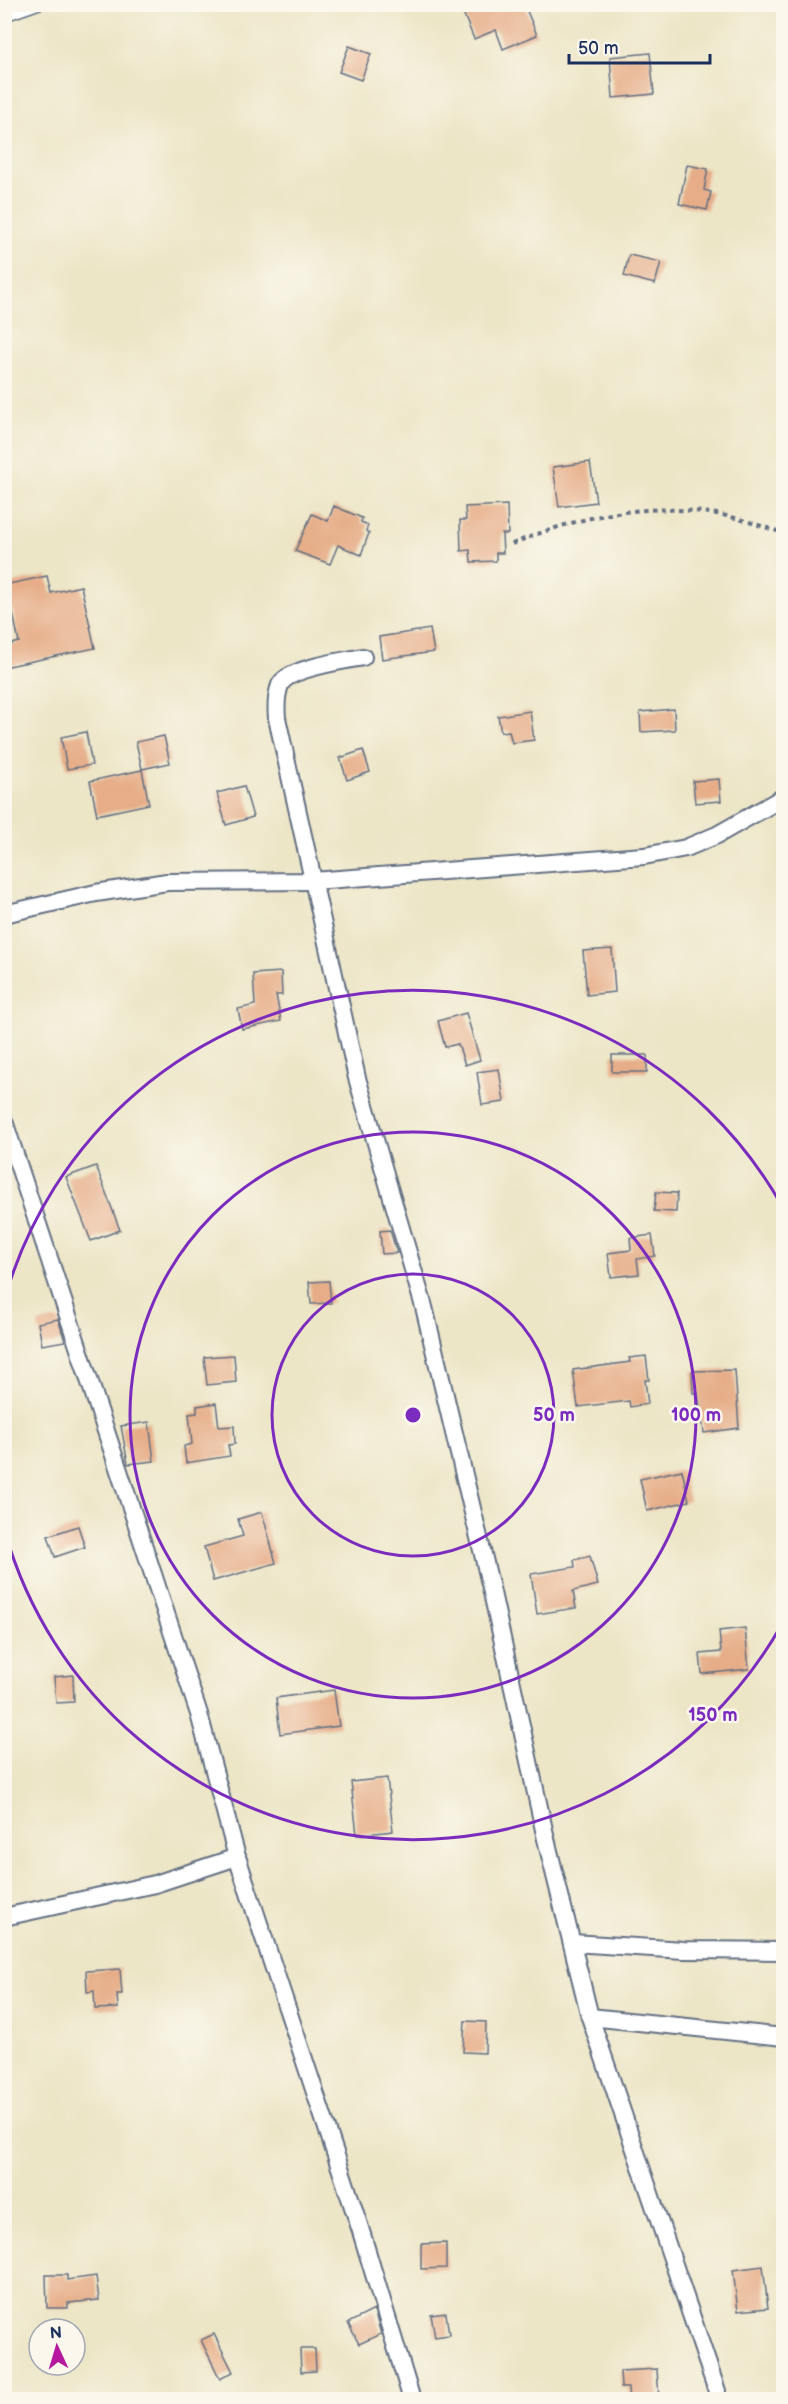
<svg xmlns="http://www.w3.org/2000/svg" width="788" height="2404" viewBox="0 0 788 2404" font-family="'Balsamiq Sans',sans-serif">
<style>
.building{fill:#e6ad88}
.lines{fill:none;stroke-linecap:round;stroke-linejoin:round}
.lane-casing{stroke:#646f82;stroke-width:11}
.street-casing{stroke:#646f82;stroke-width:20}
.path{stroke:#646f82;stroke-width:4;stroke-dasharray:4.5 4.5;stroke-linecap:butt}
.lane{stroke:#fff;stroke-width:8}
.street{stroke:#fff;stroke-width:16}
.ring{fill:none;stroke:#7b2cbf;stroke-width:3}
.centre{fill:#7b2cbf;stroke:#fbf7ec;stroke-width:3}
.ring-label{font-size:18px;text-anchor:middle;font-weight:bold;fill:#7b2cbf;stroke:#fbf7ec;stroke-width:5;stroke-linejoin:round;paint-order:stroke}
</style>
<rect width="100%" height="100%" fill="#fbf7ec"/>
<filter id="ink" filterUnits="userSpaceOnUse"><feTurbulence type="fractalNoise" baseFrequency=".0167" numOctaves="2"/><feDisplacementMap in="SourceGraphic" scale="12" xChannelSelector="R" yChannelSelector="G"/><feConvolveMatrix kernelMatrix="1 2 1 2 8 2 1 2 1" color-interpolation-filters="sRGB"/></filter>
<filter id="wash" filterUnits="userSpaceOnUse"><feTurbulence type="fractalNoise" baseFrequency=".008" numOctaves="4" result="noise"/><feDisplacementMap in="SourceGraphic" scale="24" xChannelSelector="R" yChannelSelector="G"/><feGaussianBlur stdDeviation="1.35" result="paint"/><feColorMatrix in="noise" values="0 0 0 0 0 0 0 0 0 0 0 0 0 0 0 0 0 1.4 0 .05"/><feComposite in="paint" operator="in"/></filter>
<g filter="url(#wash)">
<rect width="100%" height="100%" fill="#ece5c6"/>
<g id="blocks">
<g class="building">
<path d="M474,4H524L537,35L503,49L496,30L474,39L462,10Z"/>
<path d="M349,46L371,54L361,80L339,72Z"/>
<path d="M650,53L654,94L613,98L610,57Z"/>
<path d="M687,165L708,169L704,190L711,192L707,210L679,204Z"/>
<path d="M629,255L661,262L655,284L624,276Z"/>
<path d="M590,462L596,502L559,507L553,467Z"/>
<path d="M507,505L508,534H502L503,553H496V561L471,562L470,550L461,551L460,520H466L465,507Z"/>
<path d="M334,506L362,518L361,522L368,525L366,531L369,533L361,555L338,545L330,564L295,551L312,514L328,521Z"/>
<path d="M47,576L51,593L81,586L95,648L4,667V646L19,642L12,609L4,610V585Z"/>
<path d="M430,629L434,652L382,659L379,637Z"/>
<path d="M674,709L675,730L641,732L640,712Z"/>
<path d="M530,711L534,740L512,743L509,731L501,732L498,716Z"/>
<path d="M86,732L92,765L67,769L61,737Z"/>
<path d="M164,736L170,763L142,769L136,742Z"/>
<path d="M363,750L370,772L347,780L340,758Z"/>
<path d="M142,770L149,804L97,815L90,781Z"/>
<path d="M719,779L721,801L695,803L693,781Z"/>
<path d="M244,786L253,817L226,825L217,793Z"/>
<path d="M612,949L615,992L587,995L583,951Z"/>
<path d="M281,972L282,995H276L281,1021L242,1029L238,1009L255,1005L253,974Z"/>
<path d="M466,1013L480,1060L465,1065L458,1044L445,1047L438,1021Z"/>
<rect x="612" y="1055" width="35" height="17"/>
<path d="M499,1069L504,1102L482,1105L477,1072Z"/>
<path d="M96,1166L120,1230L91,1241L66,1177Z"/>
<path d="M656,1192L677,1193L676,1212L654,1211Z"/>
<path d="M390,1230L397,1253L382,1254L380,1231Z"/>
<path d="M652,1235L655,1256L637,1259L639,1274L611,1277L608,1253L631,1250L630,1238Z"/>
<path d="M329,1281L331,1303L311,1304L309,1282Z"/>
<path d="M58,1319L65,1341L42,1345L38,1323Z"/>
<path d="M234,1355L236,1382L207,1385L204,1357Z"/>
<path d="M646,1356L649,1380H645L648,1404L630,1407L629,1401L578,1407L573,1370L630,1362L629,1358Z"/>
<path d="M735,1370L739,1428L704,1433L698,1393H693L692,1371Z"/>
<path d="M216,1403L219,1427L234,1426L235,1444L228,1445L230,1456L186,1463L184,1446L192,1444L189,1414L197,1413V1406Z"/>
<path d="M149,1422L154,1461L128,1464L121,1426Z"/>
<path d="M682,1470L689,1501L647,1511L640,1479Z"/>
<path d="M262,1512L276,1563L213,1581L204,1547L243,1536L238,1519Z"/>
<path d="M78,1526L85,1547L55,1557L48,1536Z"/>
<path d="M590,1556L598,1585L573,1591L576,1608L537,1614L531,1574L575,1567L574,1560Z"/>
<path d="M745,1628L749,1669L702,1674L700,1654L721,1652L719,1631Z"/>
<path d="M73,1675L74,1702L56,1703L54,1677Z"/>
<path d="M334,1690L339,1726L280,1734L276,1698Z"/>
<path d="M387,1778L393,1831L357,1835L351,1782Z"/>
<path d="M120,1969L122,1994H117L118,2008L95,2009L94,1991L87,1992L86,1971Z"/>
<path d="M465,2021L486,2022L485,2053L463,2052Z"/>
<path d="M446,2243V2268L421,2269V2244Z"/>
<path d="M763,2266L768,2308L738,2311L733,2270Z"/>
<path d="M46,2275H67V2280L96,2276L99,2300L68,2303V2308H47Z"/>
<path d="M374,2310L381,2334L359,2344L348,2323Z"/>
<path d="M446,2313L449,2335L435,2337L431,2315Z"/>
<path d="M214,2334L233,2372L220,2379L201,2340Z"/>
<path d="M300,2349H315L316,2371L301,2372Z"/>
<path d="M657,2369L659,2400H629L628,2388H621L620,2371Z"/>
</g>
</g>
</g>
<g filter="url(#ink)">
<use href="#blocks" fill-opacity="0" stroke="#646f82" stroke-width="1.5"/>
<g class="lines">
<g class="lane-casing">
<path id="lane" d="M4,17L41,4"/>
</g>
<g class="street-casing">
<g id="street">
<path d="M363,657C344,661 288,668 280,685C276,696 276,707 277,718L357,1078L424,1307L491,1588L546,1839L590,2017L717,2391"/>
<path d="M4,914L96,893L167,882L313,881L644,856L686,848L717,835L784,797"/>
<path d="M4,1121L199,1714L237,1857L360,2228L412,2400"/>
<path d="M4,1917L155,1884L237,1857"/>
<path d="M572,1943L684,1950L784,1951"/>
<path d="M590,2017L784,2037"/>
</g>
</g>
<path class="path" d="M512,544C583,515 645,501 722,515C743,519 763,527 784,533"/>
<use href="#lane" class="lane"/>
<use href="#street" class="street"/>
</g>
</g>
<g class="ring">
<circle cx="413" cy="1415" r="141"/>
<circle cx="413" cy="1415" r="283"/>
<path d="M782 1624A424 424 0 0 1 5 1532M5 1298A424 424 0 0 1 782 1206"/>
</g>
<circle cx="413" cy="1415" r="9" class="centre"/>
<g class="ring-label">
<text x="554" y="1421">50 m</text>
<text x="696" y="1421">100 m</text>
<text x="713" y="1721">150 m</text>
</g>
<rect width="788" height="2404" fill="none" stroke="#fbf7ec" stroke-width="24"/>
<g transform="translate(57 2347) rotate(356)"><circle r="28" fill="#fbf7ec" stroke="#a1a7b3" stroke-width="1.5"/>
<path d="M0-4.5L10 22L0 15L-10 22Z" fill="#b5179e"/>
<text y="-9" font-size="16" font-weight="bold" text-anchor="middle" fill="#1b2f5e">N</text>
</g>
<path d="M569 54v9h141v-9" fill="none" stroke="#1b2f5e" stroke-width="3"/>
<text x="578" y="54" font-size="18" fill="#1b2f5e" stroke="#fbf7ec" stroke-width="4.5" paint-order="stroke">50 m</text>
</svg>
